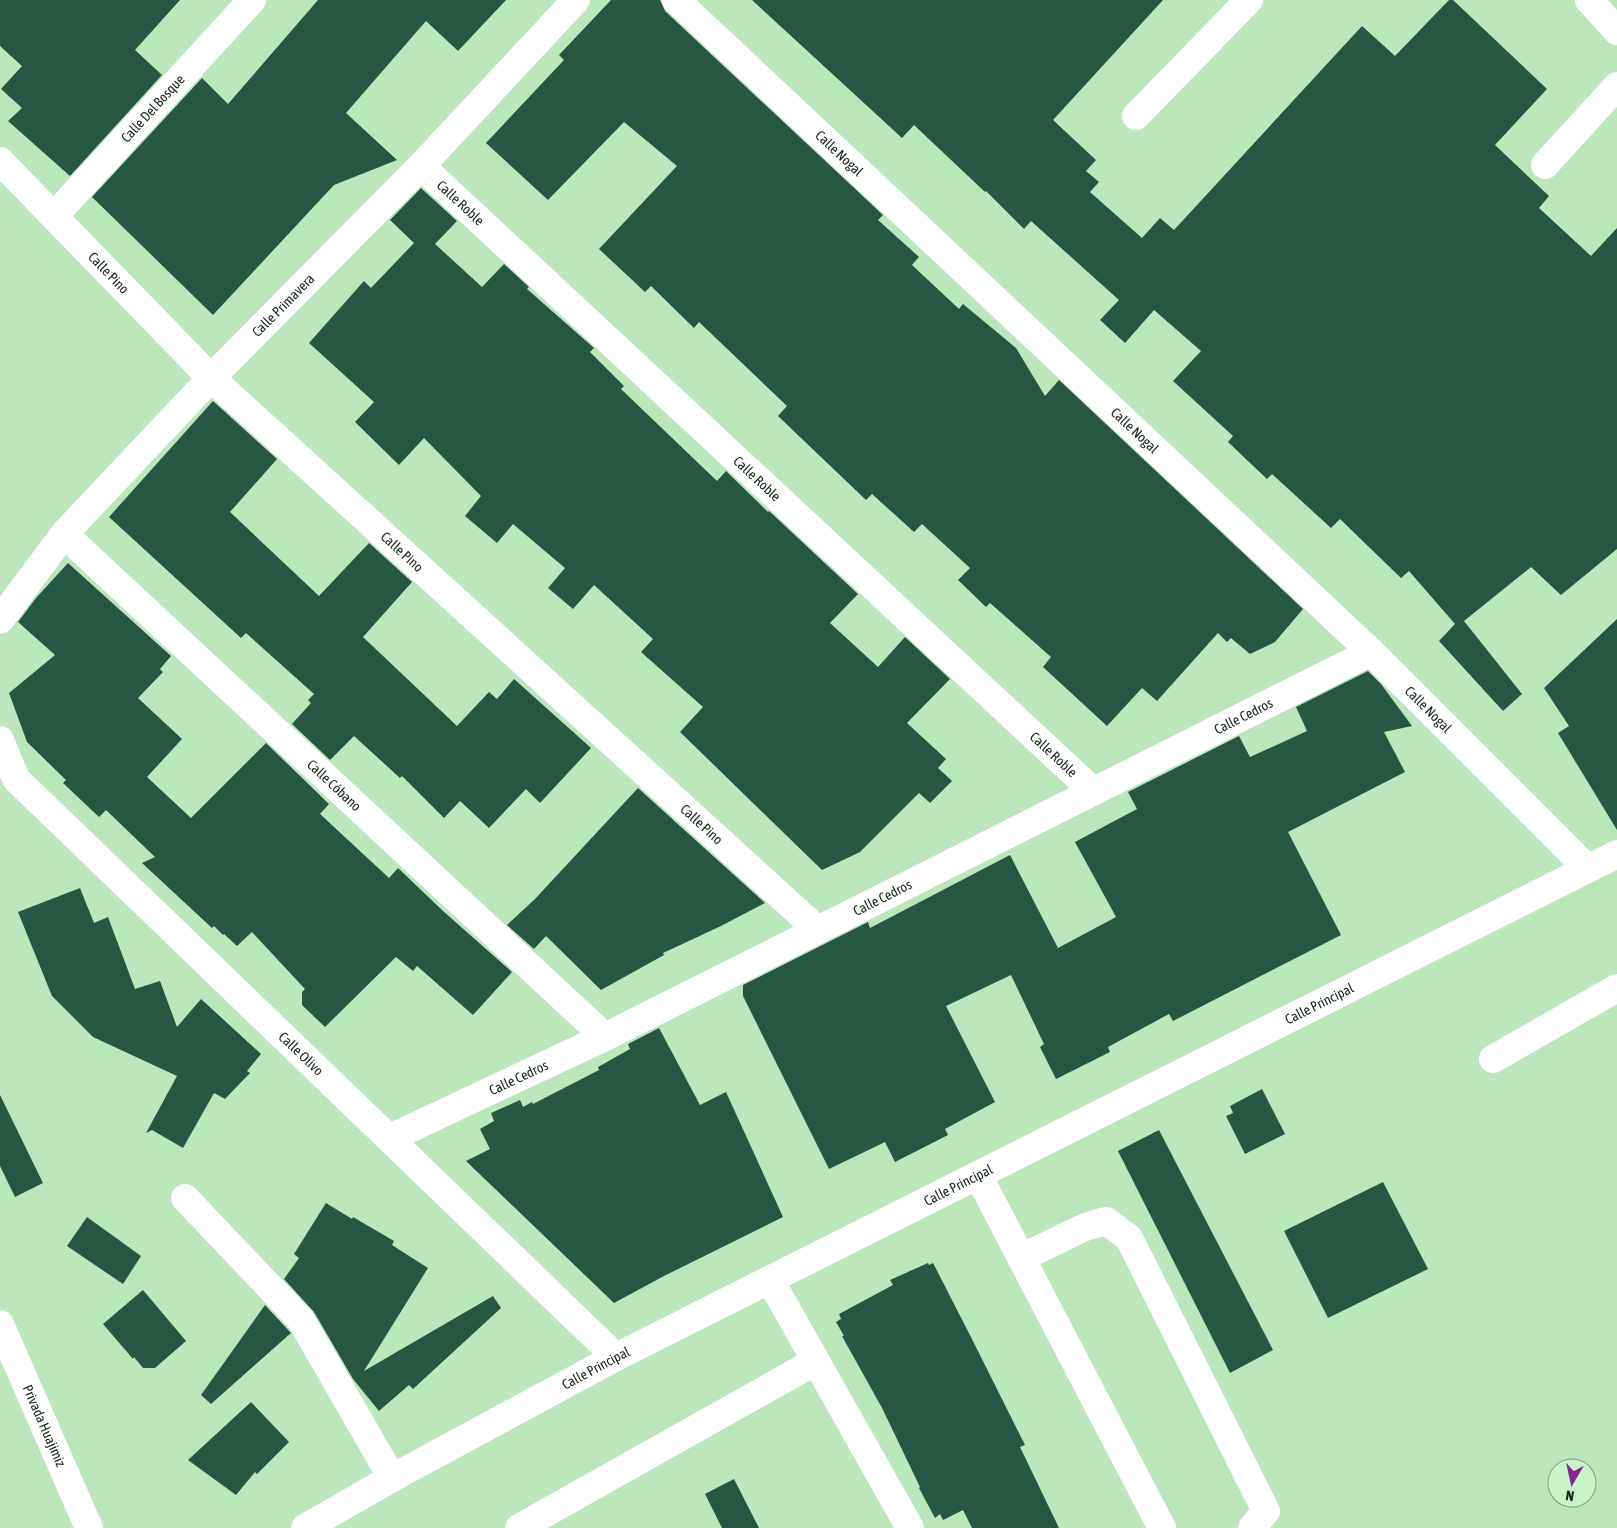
<svg xmlns="http://www.w3.org/2000/svg" width="1617" height="1528" viewBox="0 0 1617 1528" font-family="'Asap Condensed',sans-serif">
<style>
.building{fill:#265743}
.lines{fill:none;stroke-linecap:round;stroke-linejoin:round}
.minor{stroke:#fff;stroke-width:28}
.labels{text-anchor:middle;stroke-width:5;stroke-linejoin:round;paint-order:stroke}
.street-label{font-size:14px;fill:#152516;stroke:#c8f4c8}
</style>
<rect width="100%" height="100%" fill="#bce6bb"/>
<g class="building">
<path d="M0,0H180L135,50L162,75L70,176L8,121L22,108L1,89L22,66L0,46Z"/>
<path d="M318,0H506L458,51L426,21L346,113L397,160L334,185L213,315L92,197L202,78L228,104Z"/>
<path d="M611,0H660L665,11L883,215L878,220L919,257L912,265L959,309L963,304L1016,348L1045,396L1059,380L1303,609L1275,642L1250,654L1231,638L1227,642L1218,633L1157,701L1142,688L1107,726L1043,667L1051,657L990,603L986,607L958,580L970,568L922,524L914,532L872,494L866,500L778,416L787,406L699,322L694,328L651,286L645,292L599,249L677,166L624,122L548,200L486,143L564,60L559,55Z"/>
<path d="M752,0H1163L1053,120L1096,160L1086,171L1099,182L1090,192L1142,238L1160,218L1174,230L1362,26L1395,56L1449,0H1453L1547,89L1495,145L1549,196L1539,208L1591,256L1617,228V549L1561,595L1531,567L1464,621L1522,694L1503,711L1439,641L1455,624L1409,571L1401,578L1340,519L1331,528L1272,474L1267,479L1228,442L1233,436L1173,381L1201,351L1154,310L1125,343L1100,320L1119,300L1031,221L1024,229L986,191L985,192L914,125L902,138Z"/>
<path d="M421,188L457,221L435,244L482,287L504,264L529,287L527,289L594,348L590,352L624,386L621,389L717,481L726,471L768,512L769,511L858,594L830,623L878,667L905,637L950,679L907,723L946,759L938,768L952,781L930,803L919,793L860,852L822,870L680,732L703,707L641,652L653,639L594,585L573,609L548,588L565,568L513,524L497,543L465,516L481,496L424,438L399,465L355,422L374,402L309,343L364,281L371,288L414,243L390,220Z"/>
<path d="M213,401L277,459L230,512L319,596L369,543L412,582L363,637L457,726L489,692L497,699L514,679L591,748L540,803L526,789L489,828L460,801L444,818L402,776L400,778L354,736L330,760L292,724L311,703L308,700L314,694L246,633L241,638L109,517Z"/>
<path d="M68,563L171,656L160,669L163,672L138,698L182,739L147,777L191,818L266,743L329,804L320,814L389,878L398,868L443,911L512,972L473,1015L417,966L413,971L396,957L325,1027L302,1005V992L305,989L252,932L237,946L224,934L223,935L214,926L212,928L142,863L155,857L106,810L99,817L63,783L66,780L27,742L9,693L55,655L18,622L36,598Z"/>
<path d="M1617,619V830L1558,733L1569,726L1544,688Z"/>
<path d="M1368,671L1381,684L1412,726L1384,732L1405,772L1288,832L1341,935L1173,1021L1169,1014L1108,1047L1110,1052L1056,1079L1040,1047L1044,1044L1011,975L946,1006L995,1102L945,1129L948,1135L895,1162L885,1142L829,1169L743,996V985L868,922L870,928L1010,855L1058,948L1116,917L1075,842L1137,809L1128,792L1239,736L1250,757L1307,731L1296,707Z"/>
<path d="M638,788L765,903L721,926L663,953L664,955L601,990L546,936L534,949L507,925L535,899Z"/>
<path d="M80,888L94,923L108,917L135,989L160,981L177,1027L201,999L261,1054L247,1071L250,1073L225,1099L214,1093L183,1148L152,1130L146,1133L177,1076L93,1037L52,996L18,912Z"/>
<path d="M659,1028L700,1105L726,1092L783,1217L664,1276L614,1303L466,1161L490,1149L480,1129L494,1121L491,1113L520,1100L523,1107L532,1102L533,1104L599,1070L598,1067L630,1049L628,1044Z"/>
<path d="M1262,1089L1285,1134L1245,1154L1226,1116L1233,1113L1230,1106Z"/>
<path d="M0,1095L43,1183L15,1197L0,1166Z"/>
<path d="M1159,1130L1273,1350L1230,1373L1118,1151Z"/>
<path d="M1383,1182L1428,1269L1328,1318L1284,1231Z"/>
<path d="M326,1203L352,1219L353,1217L394,1241L392,1245L428,1268L364,1371L493,1296L501,1308L413,1389L409,1385L379,1411L353,1379L314,1312L284,1279L299,1258L294,1254Z"/>
<path d="M87,1217L141,1256L123,1284L67,1246Z"/>
<path d="M928,1263L929,1265L933,1263L973,1341L1025,1445L1020,1447L1059,1528H972L963,1510L943,1520L940,1514L935,1518L919,1488L920,1487L882,1408L842,1336H844L836,1322L841,1319L839,1314L893,1285L890,1280Z"/>
<path d="M143,1290L186,1341L155,1368H143L134,1357L133,1359L103,1324Z"/>
<path d="M265,1305L291,1333L211,1404L201,1395Z"/>
<path d="M251,1402L289,1442L257,1474L255,1472L236,1495L188,1460Z"/>
<path d="M734,1479L759,1528H722L705,1494Z"/>
</g>
<g class="lines">
<g class="minor">
<path id="s1" d="M676,0L1371,652L1587,868"/>
<path d="M1589,0L1617,31"/>
<path d="M1136,116L1249,0"/>
<path id="s2" d="M0,161L211,378L818,930"/>
<path d="M1545,165L1617,86"/>
<path id="s3" d="M421,166L1093,791"/>
<path id="s4" d="M54,216L252,0"/>
<path id="s5" d="M64,534L605,1037"/>
<path id="s6" d="M0,620L64,534L211,378L421,166L576,0"/>
<path id="s7" d="M0,740L16,779L616,1357"/>
<path d="M1493,1059L1617,988"/>
<path id="s8" d="M390,1138L605,1037L1371,652"/>
<path d="M978,1175L1162,1528"/>
<path d="M185,1198L301,1320L392,1478"/>
<path d="M1021,1258L1085,1227L1106,1221L1129,1238L1266,1511L1252,1528"/>
<path d="M770,1280L910,1528"/>
<path id="s9" d="M0,1324L89,1528"/>
<path id="s10" d="M305,1528L392,1478L616,1357L1617,854"/>
<path d="M519,1528L816,1361"/>
</g>
</g>
<g class="labels">
<g class="street-label">
<text dy="5" stroke="none"><textPath href="#s4" startOffset="146">Calle Del Bosque</textPath></text>
<text dy="5" stroke="none"><textPath href="#s1" startOffset="224">Calle Nogal</textPath></text>
<text dy="5" stroke="none"><textPath href="#s3" startOffset="54">Calle Roble</textPath></text>
<text dy="5" stroke="none"><textPath href="#s2" startOffset="156">Calle Pino</textPath></text>
<text dy="5" stroke="none"><textPath href="#s6" startOffset="424">Calle Primavera</textPath></text>
<text dy="5" stroke="none"><textPath href="#s1" startOffset="629">Calle Nogal</textPath></text>
<text dy="5" stroke="none"><textPath href="#s3" startOffset="459">Calle Roble</textPath></text>
<text dy="5" stroke="none"><textPath href="#s2" startOffset="561">Calle Pino</textPath></text>
<text dy="5" stroke="none"><textPath href="#s1" startOffset="1034">Calle Nogal</textPath></text>
<text dy="5" stroke="none"><textPath href="#s8" startOffset="952">Calle Cedros</textPath></text>
<text dy="5" stroke="none"><textPath href="#s3" startOffset="864">Calle Roble</textPath></text>
<text dy="5" stroke="none"><textPath href="#s5" startOffset="369">Calle Cóbano</textPath></text>
<text dy="5" stroke="none"><textPath href="#s2" startOffset="966">Calle Pino</textPath></text>
<text dy="5" stroke="none"><textPath href="#s8" startOffset="548">Calle Cedros</textPath></text>
<text dy="5" stroke="none"><textPath href="#s10" startOffset="1142">Calle Principal</textPath></text>
<text dy="5" stroke="none"><textPath href="#s7" startOffset="438">Calle Olivo</textPath></text>
<text dy="5" stroke="none"><textPath href="#s8" startOffset="142">Calle Cedros</textPath></text>
<text dy="5" stroke="none"><textPath href="#s10" startOffset="738">Calle Principal</textPath></text>
<text dy="5" stroke="none"><textPath href="#s10" startOffset="332">Calle Principal</textPath></text>
<text dy="5" stroke="none"><textPath href="#s9" startOffset="111">Privada Huajimiz</textPath></text>
</g>
</g>
<g transform="translate(1572 1483) rotate(189)"><circle r="24" fill="#c8f4c8" stroke="#80a181"/>
<path d="M0-4L9 19L0 12L-9 19Z" fill="#87258e"/>
<text y="-8" font-size="14" font-weight="bold" text-anchor="middle" fill="#152516">N</text>
</g>
</svg>
